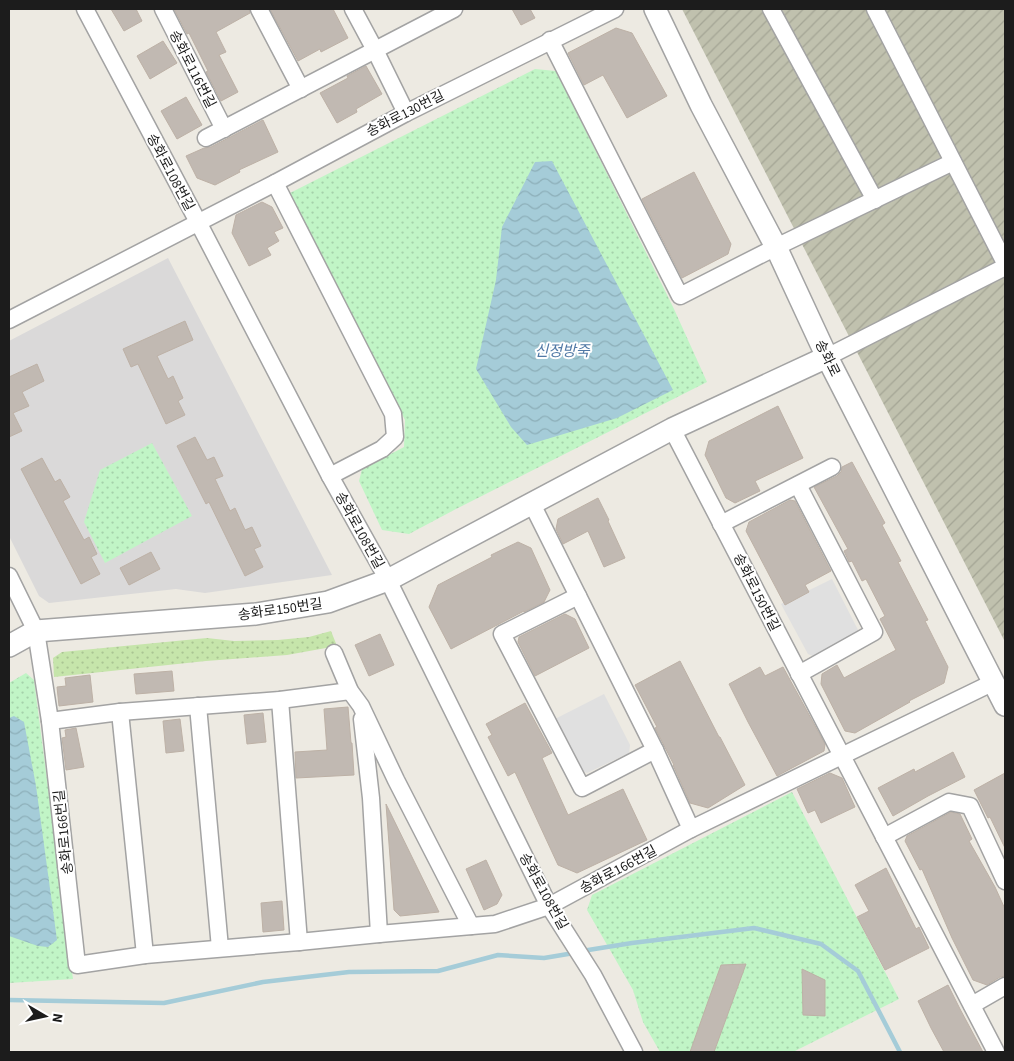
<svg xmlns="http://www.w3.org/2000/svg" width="1014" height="1061" viewBox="0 0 1014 1061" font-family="'Source Sans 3','Noto Sans KR',sans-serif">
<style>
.residential{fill:#dad9d9}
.construction{fill:url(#construction-furrows)}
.grass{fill:url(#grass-dots)}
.park{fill:url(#park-dots)}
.parking{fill:#e0e0e0}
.water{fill:url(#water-waves)}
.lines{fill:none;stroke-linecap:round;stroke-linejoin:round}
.stream{stroke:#a5ccd8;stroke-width:4.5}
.building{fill:#c1b9b2;stroke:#bdb1a6}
.minor-casing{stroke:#a3a3a3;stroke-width:19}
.tertiary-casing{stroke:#a3a3a3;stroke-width:24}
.minor{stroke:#fff;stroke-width:16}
.tertiary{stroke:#fff;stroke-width:21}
.labels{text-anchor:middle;stroke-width:4;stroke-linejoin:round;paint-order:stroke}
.street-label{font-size:14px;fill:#1c1c1c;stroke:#fff}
.water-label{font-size:15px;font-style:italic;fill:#4f78a5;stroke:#fff}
</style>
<defs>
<pattern id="construction-furrows" width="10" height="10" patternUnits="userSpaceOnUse" patternTransform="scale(1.25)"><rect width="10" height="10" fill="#c0c1ae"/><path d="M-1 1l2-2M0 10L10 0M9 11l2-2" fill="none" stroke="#a4a595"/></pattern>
<pattern id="grass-dots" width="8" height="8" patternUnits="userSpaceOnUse" patternTransform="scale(1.25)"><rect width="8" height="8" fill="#c6e5ab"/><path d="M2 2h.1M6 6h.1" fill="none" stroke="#aac493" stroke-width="1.8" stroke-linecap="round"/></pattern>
<pattern id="park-dots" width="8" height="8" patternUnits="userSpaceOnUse" patternTransform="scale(1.25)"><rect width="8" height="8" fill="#c1f5c6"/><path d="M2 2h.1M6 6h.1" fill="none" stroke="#a5d1aa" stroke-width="1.8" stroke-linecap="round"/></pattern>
<pattern id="water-waves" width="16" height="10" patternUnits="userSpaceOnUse" patternTransform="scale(1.25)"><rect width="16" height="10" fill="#a5ccd8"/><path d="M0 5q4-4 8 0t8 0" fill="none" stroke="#8dafb9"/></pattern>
</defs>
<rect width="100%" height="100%" fill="#edeae2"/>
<path class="residential" d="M168,258L332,575L205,593L176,589L49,603L39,596L9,536V341Z"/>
<path class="construction" d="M682,9H1005V642Z"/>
<path class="grass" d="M331,631L337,646L287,655L206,661L54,677L53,658L62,652L207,638L234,641L278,640L309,637Z"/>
<g class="park">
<path d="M535,69L556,71L674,309L707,382L456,509L409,534L382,530L359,481L362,469L404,447L405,420L290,193Z"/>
<path d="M152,443L192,516L105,563L84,522L100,470Z"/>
<path d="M26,673L34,680L73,979L9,983V683Z"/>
<path d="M792,792L899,999L793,1052H660L643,1022L633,990L587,910L592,895Z"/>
</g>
<g class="parking">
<path d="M832,579L858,630L855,639L817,658L808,654L781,604Z"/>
<path d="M604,694L630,745L629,753L587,773L579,769L553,720Z"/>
</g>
<g class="water">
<path d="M552,161L673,390L617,418L527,445L511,427L476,369L496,280L502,227L535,162Z"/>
<path d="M14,716L24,722L36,786L57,940L48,947L38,946L9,936V718Z"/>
</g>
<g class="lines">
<g class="stream">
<path d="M582,951L632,943L754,928L821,944L858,971L900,1052"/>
<path d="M9,1000L164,1003L263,982L349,972L438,971L498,955L544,958L574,953"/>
</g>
</g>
<g class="building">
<path d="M111,9H136L142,21L124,31Z"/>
<path d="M174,9H249L250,13L216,32L226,52L219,55L238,92L221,101L206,72L208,71L189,33L187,34Z"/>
<path d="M270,9H333L348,38L321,52L320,49L298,61Z"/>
<path d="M512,9H530L535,18L521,25Z"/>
<path d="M616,28L632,33L667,96L627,118L603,75L584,85L568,53Z"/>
<path d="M163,41L177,63L150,79L137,56Z"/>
<path d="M366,66L382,94L356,109L357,112L337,123L320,93L348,78L347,76Z"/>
<path d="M186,97L202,125L177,139L161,111Z"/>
<path d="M263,120L278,152L239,170L240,172L215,185L197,178L186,156L204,148L211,147Z"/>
<path d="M694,172L731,244L728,254L682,278L642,199Z"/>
<path d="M262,202L272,207L283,228L274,232L279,241L267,248L271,255L249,266L232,233L236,215Z"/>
<path d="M185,321L193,340L157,356L168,379L173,376L183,398L178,401L185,415L166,424L138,364L131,367L123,349Z"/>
<path d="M37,364L44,381L22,392L29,406L13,413L22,431L9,437V377Z"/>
<path d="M778,406L803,458L755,481L760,491L735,503L726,498L705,455L709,441Z"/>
<path d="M195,437L207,460L214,457L223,476L215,479L230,511L235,508L245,530L252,527L261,546L254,549L263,567L245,576L209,502L206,504L177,446Z"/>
<path d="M42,458L55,482L60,479L70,497L63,501L84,540L89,537L97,554L91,557L100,574L81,584L21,469Z"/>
<path d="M852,462L885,523L882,525L901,561L898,562L928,620L925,621L948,667L944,683L909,701L910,702L855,733L845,731L821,684L822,674L837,665L844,678L896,650L880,619L885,616L866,579L862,581L852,561L849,562L844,551L848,549L814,487L837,476L841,472L842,467Z"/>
<path d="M598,498L609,520L608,521L625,558L604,567L588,531L563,544L556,529L558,519Z"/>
<path d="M790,500L795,501L831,571L805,585L809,592L785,605L746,531L749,522Z"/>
<path d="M518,542L531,548L550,590L544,602L524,612V611L451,649L429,607L438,585L492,557L491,555Z"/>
<path d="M151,552L160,569L129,585L120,568Z"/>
<path d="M565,614L575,619L589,648L535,676L518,642L519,637Z"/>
<path d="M380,634L394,665L369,676L355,645Z"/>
<path d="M680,661L719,737H720L745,785L708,808L690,803L673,765H674L655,728L657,727L635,685Z"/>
<path d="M760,667L765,676L783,667L825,744L824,751L777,776L748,722L729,684Z"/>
<path d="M172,671L174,691L136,694L134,674Z"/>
<path d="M90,675L93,702L59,706L57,687L66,686L65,678Z"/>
<path d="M525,703L552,753L542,758L568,815L623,789L647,840L577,873L558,865L515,772L508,776L488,737L492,735L486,724Z"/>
<path d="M348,707L351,743H352L354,775L296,778L295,752L327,750L324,709Z"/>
<path d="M263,713L266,742L247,744L244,715Z"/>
<path d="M180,719L184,751L166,753L163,721Z"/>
<path d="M76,728L84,767L66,770L62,738L66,737L65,730Z"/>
<path d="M953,752L965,777L928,796L893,816L878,788L914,769L915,772Z"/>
<path d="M830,773L842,778L855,807L821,823L815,810L808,813L797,789Z"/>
<path d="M1005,773V848L990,817L988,818L974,790Z"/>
<path d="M386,804L439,912L400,916L394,910Z"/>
<path d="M951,812L960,814L972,839L969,841L995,887L1005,909V976L1000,977L987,985L973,980L952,938L922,869L920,870L905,841L907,836Z"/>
<path d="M486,860L502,895L497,904L484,910L466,869Z"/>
<path d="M886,868L916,929L919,927L929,948L885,970L857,917L869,911L855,885Z"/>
<path d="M282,901L284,930L263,932L261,903Z"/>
<path d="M746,964L714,1052H690L721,965Z"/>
<path d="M802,969L825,980V1016L803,1015Z"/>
<path d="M948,985L960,1009L983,1052H944L931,1028L918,1001Z"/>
</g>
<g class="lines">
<g class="minor-casing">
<g id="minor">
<path d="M85,9L198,222L330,476L388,580L549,906L593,975L634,1052"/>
<path d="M163,9L224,129"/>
<path d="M259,9L301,89"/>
<path d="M353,9L375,50L406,113"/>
<path d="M771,9L875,200"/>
<path d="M875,9L1005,263"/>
<path d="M550,40L680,296L776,247L953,162"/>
<path d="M206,138L454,9"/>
<path d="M275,183L393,414L395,437L382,449L330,476"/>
<path d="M9,320L275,183L406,113L615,9"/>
<path d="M827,357L1005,267"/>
<path d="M672,429L996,1052"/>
<path d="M798,485L874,632L799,674"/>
<path d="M532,504L655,750L691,829"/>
<path d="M721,524L832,467"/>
<path d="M9,576L36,631L50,721L77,965L145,955L299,942L379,934L495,924L549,906L691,829L994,682"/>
<path d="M578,596L502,634L582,788L655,750"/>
<path d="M334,653L350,691L361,706L396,780L471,926"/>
<path d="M280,700L299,942"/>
<path d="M198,706L220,948"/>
<path d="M120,712L145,955"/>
<path d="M362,719L371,798L379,934"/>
<path d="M50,721L120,712L280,700L350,691"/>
<path d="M884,837L949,802L970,806L1005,881"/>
<path d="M972,1005L1005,986"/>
</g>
</g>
<g class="tertiary-casing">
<g id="tertiary">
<path d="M655,9L701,105L776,247L827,357L1005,705"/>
<path d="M9,646L36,631L256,614L328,602L388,580L672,429L827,357"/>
</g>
</g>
<use href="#minor" class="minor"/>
<use href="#tertiary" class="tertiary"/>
</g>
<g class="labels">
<g class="street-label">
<text transform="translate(193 69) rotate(63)" y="5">송화로116번길</text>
<text transform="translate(405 113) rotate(-27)" y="5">송화로130번길</text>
<text transform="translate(171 172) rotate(62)" y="5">송화로108번길</text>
<text transform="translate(828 358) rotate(64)" y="5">송화로</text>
<text transform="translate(360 530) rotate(61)" y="5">송화로108번길</text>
<text transform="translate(757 592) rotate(63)" y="5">송화로150번길</text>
<text transform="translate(280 609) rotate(-8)" y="5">송화로150번길</text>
<text transform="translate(63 832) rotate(-96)" y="5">송화로166번길</text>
<text transform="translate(618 869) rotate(-28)" y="5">송화로166번길</text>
<text transform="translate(544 891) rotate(61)" y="5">송화로108번길</text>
</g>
<g class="water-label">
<text x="562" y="356">신정방죽</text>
</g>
</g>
<rect width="1014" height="1061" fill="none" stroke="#1c1c1c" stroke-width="20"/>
<g transform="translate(45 1016) rotate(99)" stroke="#ffffff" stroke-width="4" paint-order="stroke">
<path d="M0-4L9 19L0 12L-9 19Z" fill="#1c1c1c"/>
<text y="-8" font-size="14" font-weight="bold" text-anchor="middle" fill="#1c1c1c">N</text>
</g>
</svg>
